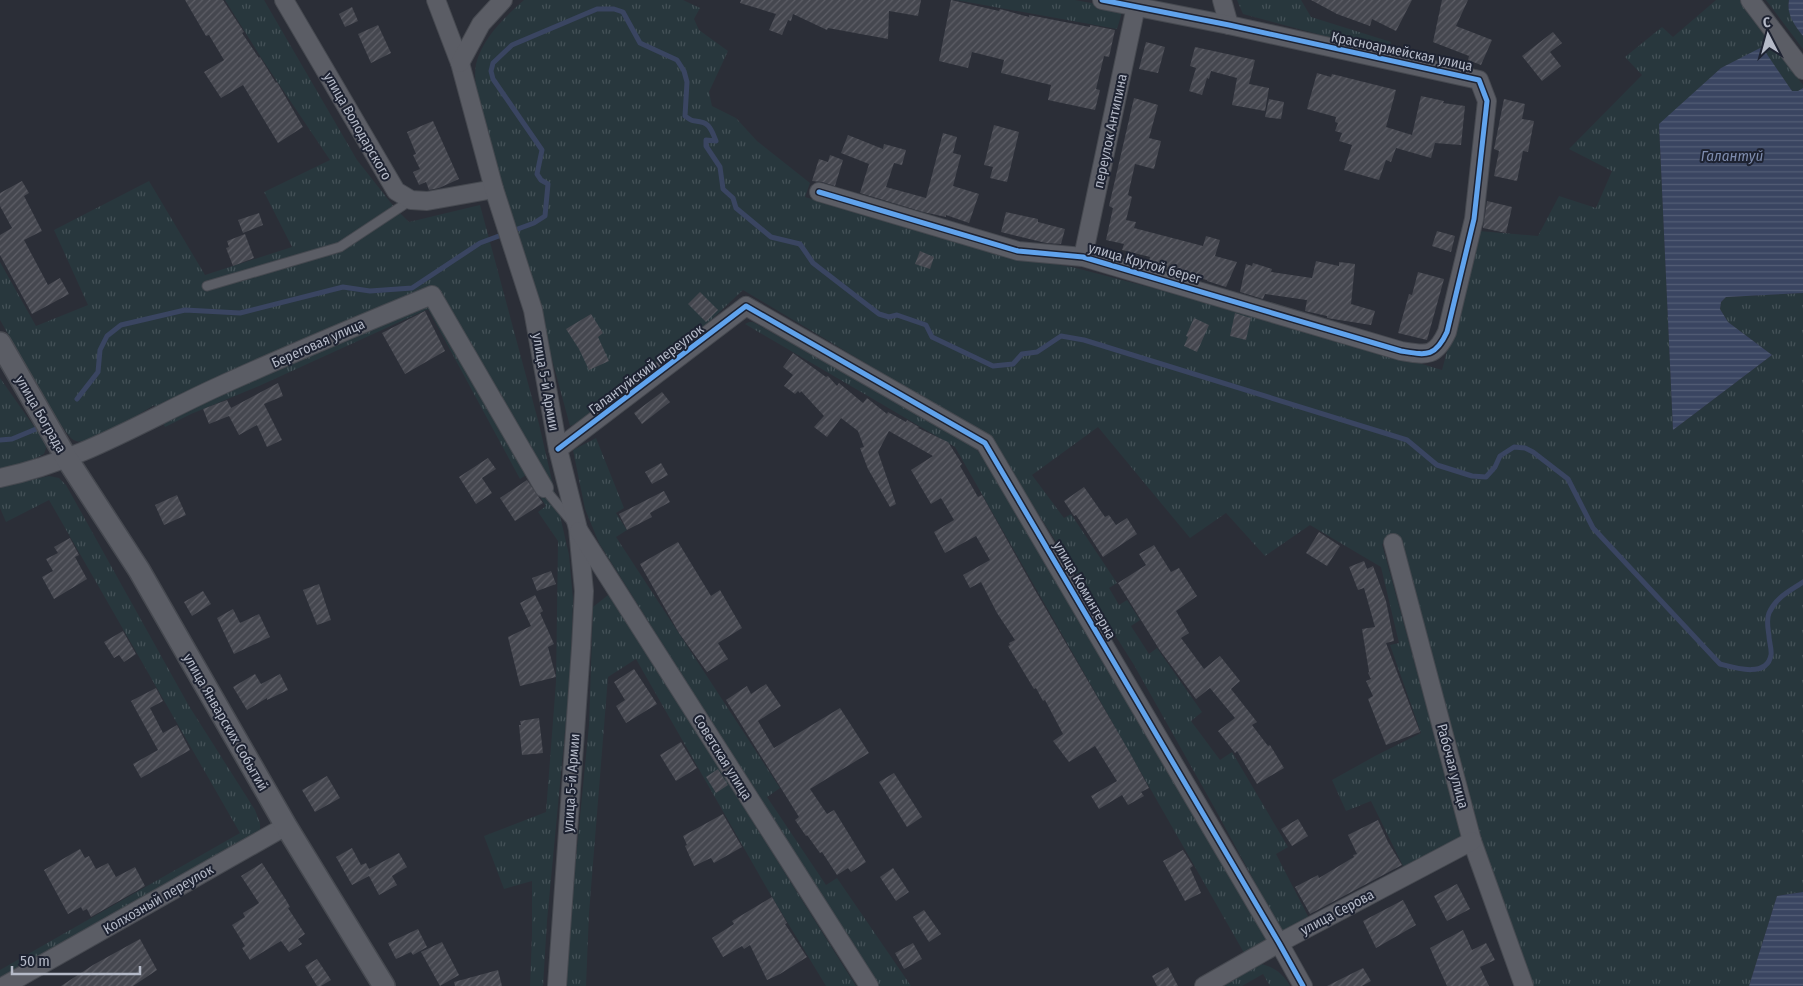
<svg xmlns="http://www.w3.org/2000/svg" width="1803" height="986" viewBox="0 0 1803 986" font-family="'Fira Sans Condensed',sans-serif">
<style>
.grass{fill:url(#grass-tufts)}
.water{fill:url(#water-rules)}
.lines{fill:none;stroke-linecap:round;stroke-linejoin:round}
.stream{stroke:#3a4561;stroke-width:5}
.building{fill:url(#building-hatch)}
.service-casing{stroke:#464950;stroke-width:11}
.minor-casing{stroke:#464950;stroke-width:20}
.tertiary-casing{stroke:#464950;stroke-width:24}
.service{stroke:#5b5d65;stroke-width:9}
.minor{stroke:#5b5d65;stroke-width:18}
.tertiary{stroke:#5b5d65;stroke-width:21}
.cycleway-casing{stroke:#1e2332;stroke-width:8}
.cycleway{stroke:#60a3ed;stroke-width:5}
.labels{text-anchor:middle;stroke-width:4;stroke-linejoin:round;paint-order:stroke}
.street-label{font-size:14px;fill:#b5bac8;stroke:#1e2332}
.water-label{font-size:15px;font-style:italic;fill:#7e8cae;stroke:#1e2332}
</style>
<defs>
<pattern id="grass-tufts" width="24" height="20" patternUnits="userSpaceOnUse" patternTransform="scale(1.25)"><rect width="24" height="20" fill="#28373d"/><path d="M3 7l-1-3M5 7V3M7 7l1-3M15 17l-1-3M17 17v-4M19 17l1-3" fill="none" stroke="#455258"/></pattern>
<pattern id="water-rules" width="6" height="5" patternUnits="userSpaceOnUse" patternTransform="scale(1.25)"><rect width="6" height="5" fill="#3a4561"/><path d="M0 2.5h6" fill="none" stroke="#545e76"/></pattern>
<pattern id="building-hatch" width="6" height="6" patternUnits="userSpaceOnUse" patternTransform="scale(1.25)"><rect width="6" height="6" fill="#45474f"/><path d="M-1 1l2-2M0 6l6-6M5 7l2-2" fill="none" stroke="#5e5f67"/></pattern>
</defs>
<rect width="100%" height="100%" fill="#2b2e37"/>
<g class="grass">
<path d="M225,0H264L357,160L395,208L409,222L480,205L539,424L569,555L573,599L570,678L547,921L543,986H530L532,935V881L504,889L484,836L546,812L556,682L558,541L538,512L546,506L526,475L520,479L428,309L259,386L191,414L165,427L154,405C141,413 90,446 76,441C69,439 65,429 60,424L0,320V262L36,326L88,305L54,230L149,181L205,275L292,247L264,192L330,160L260,56Z"/>
<path d="M524,0H683L700,8L694,19L699,30L728,51L709,92L712,106L736,118L757,141L810,183L805,197L995,254L1072,267L1276,320L1442,370L1479,231L1538,236L1559,196L1596,208L1612,171L1569,149L1642,75L1625,57L1662,27L1673,37L1716,0H1740L1803,85V88L1798,91H1792L1762,48L1721,68L1659,125L1673,430L1772,355L1728,322L1720,309L1721,302L1726,297L1803,293V892L1777,896L1749,986H1532L1486,856L1401,539L1382,544L1463,840L1404,868L1371,801L1346,811L1332,780L1375,756L1421,733L1390,645L1399,643L1381,567L1310,525L1265,556L1226,513L1190,538L1098,427L1032,475L1064,518L1071,514L1117,583L1109,588L1119,605L1127,600L1140,620L1131,626L1149,654L1157,648L1202,712L1191,721L1220,760L1232,752L1288,847L1276,854L1310,920L1283,934L1214,807L1134,665L994,444L971,426L743,290L679,350L598,415L570,426L543,326L477,99C476,89 474,75 476,64C483,37 504,18 524,0Z"/>
<path d="M956,0H1075L1123,9L1117,29Z"/>
<path d="M1237,0H1301L1311,17L1391,42L1388,53L1243,14Z"/>
<path d="M1766,0H1789L1788,6L1796,27L1803,36V49Z"/>
<path d="M749,322H753L947,430L962,436L977,450L1025,515L1267,939L1264,946L1247,958L955,447L745,324Z"/>
<path d="M0,378L47,445L44,454L25,463L0,469Z"/>
<path d="M596,438L624,508L616,513L627,530L616,537L780,788L767,797L826,885L837,878L911,986H878L599,543L585,509L573,450Z"/>
<path d="M49,476L59,478L66,485L189,706L255,810L260,823V832L0,984V970L240,833L49,500L6,522L0,508V487Z"/>
<path d="M608,595L641,644L856,986H826L769,892L636,659L608,677L589,913L586,986H567L568,940L589,725L593,607Z"/>
<path d="M1260,964C1273,966 1284,974 1290,986H1270L1263,974L1242,986H1216Z"/>
</g>
<g class="water">
<path d="M1789,0H1803V36C1795,26 1786,14 1789,0Z"/>
<path d="M1762,47L1792,91H1798L1803,88V293L1726,297L1721,302L1720,309L1728,322L1772,355L1673,430L1659,124L1721,68Z"/>
<path d="M1803,892V986H1749L1777,896Z"/>
</g>
<g class="lines">
<g class="stream">
<path d="M77,399L98,372L100,350L107,336L121,325L185,310L240,313L343,287L370,291L412,288L480,243L534,223L545,216L548,184L541,180L537,174L542,150L493,79L491,71L493,63L512,45L597,9H614L623,12L640,43L677,60L684,71L687,82L685,116C693,122 692,120 701,122C710,123 713,134 716,141L706,140V146L720,167L723,189L733,198L736,208L771,237L800,244L813,263L879,314L889,317L897,315L926,325L932,337L993,366L1013,364L1022,354L1037,352L1061,336L1084,340L1407,440L1437,465L1472,476L1486,477L1495,467L1500,456L1514,447L1525,448L1533,452L1568,479L1593,528L1720,664C1735,668 1767,678 1771,655C1772,650 1769,641 1769,636C1768,628 1766,620 1769,613C1776,597 1790,591 1803,582"/>
<path d="M0,440L12,439L36,429"/>
</g>
</g>
<g class="building">
<path d="M185,0H223L244,32L242,33L259,58L260,57L276,83L277,82L303,127L278,143L243,85L221,98L204,72L224,60L209,35L206,36Z"/>
<path d="M741,0H921L918,16L889,11L888,39L828,28L827,30L793,14L791,21L788,20L782,35L769,30L776,14L740,3Z"/>
<path d="M951,0L999,11L1000,9L1029,17V15L1090,27V25L1115,30L1109,57L1104,56L1096,89L1100,90L1095,110L1048,100L1051,85L1001,73L1004,60L972,52L968,68L939,61Z"/>
<path d="M1311,0H1412L1396,31L1372,19L1370,26L1337,14Z"/>
<path d="M1442,0H1468L1456,26L1492,40L1481,65L1468,60L1469,56L1433,42Z"/>
<path d="M352,7L358,21L345,27L339,14Z"/>
<path d="M378,25L391,53L371,63L358,34Z"/>
<path d="M1553,32L1562,43L1550,52L1561,66L1542,81L1522,56Z"/>
<path d="M1146,42L1165,47L1158,73L1139,69Z"/>
<path d="M1195,47L1255,60L1249,84L1269,88L1265,111L1232,105L1237,78L1211,71L1209,79L1207,78L1202,95L1189,91L1196,68L1190,66Z"/>
<path d="M1317,73L1331,77L1332,74L1396,90L1386,127L1412,135L1421,96L1444,101L1443,103L1465,106L1461,145L1435,143L1431,158L1396,148L1391,162L1386,160L1379,180L1344,170L1352,145L1339,141L1342,133L1335,131L1338,123L1335,122L1336,117L1307,109Z"/>
<path d="M1134,98L1158,105L1149,138L1161,141L1154,169L1135,164L1128,195L1132,197L1126,220L1136,222L1134,228L1203,246L1206,236L1220,240L1215,256L1237,262L1226,287L1207,281V280L1148,265L1150,257L1122,250L1124,244L1106,240L1113,208L1109,206Z"/>
<path d="M1269,99L1284,102L1281,119L1265,117Z"/>
<path d="M1504,99L1525,104L1522,119L1534,121L1528,152L1523,151L1517,181L1494,176L1499,151L1494,149Z"/>
<path d="M433,121L459,179L439,188L429,190L426,182L419,185L413,172L420,169L413,155L416,154L407,132Z"/>
<path d="M994,125L1019,132L1007,182L990,178L993,167L984,165Z"/>
<path d="M943,133L957,137L953,153L961,155L953,186L979,194L969,223L946,215V217L923,212L860,193L869,164L841,153L848,135L883,149L884,144L906,150L902,165L894,163L886,187L926,198Z"/>
<path d="M830,155L843,160L835,186L822,182L812,181L819,159L828,162Z"/>
<path d="M22,181L29,193L24,196L42,231L24,240L48,285L60,278L69,294L32,314L0,255V235L12,228L0,206V193Z"/>
<path d="M1487,201L1512,207L1506,233L1483,228Z"/>
<path d="M1006,212L1038,219V222L1065,229L1061,244L1046,243L1001,232Z"/>
<path d="M259,213L263,225L243,233L238,220Z"/>
<path d="M1437,231L1455,236L1451,252L1432,246Z"/>
<path d="M245,234L254,258L233,266L226,248L229,247L227,241Z"/>
<path d="M920,251L934,257L930,269L915,264Z"/>
<path d="M1316,261L1339,266V262L1355,264L1351,304L1375,311L1371,325L1327,318V316L1305,311L1307,300L1265,294L1263,299L1240,292L1246,264L1252,266L1253,263L1272,269L1271,272L1312,278Z"/>
<path d="M1418,272L1444,279L1427,340L1398,333L1409,294L1412,295Z"/>
<path d="M700,292L718,310L706,322L688,304Z"/>
<path d="M425,311L445,351L405,374L382,333Z"/>
<path d="M1235,313L1251,318L1246,340L1230,336Z"/>
<path d="M591,314L603,333L598,337L609,361L589,370L579,349L566,329Z"/>
<path d="M1194,318L1209,325L1197,352L1184,346L1188,337L1186,336Z"/>
<path d="M793,353L826,377L828,376L837,386L839,383L863,403L867,398L887,414L888,412L906,422L907,420L919,427L918,428L948,442L962,464L960,466L978,497L982,495L1035,590L1130,753L1149,788L1141,792L1144,796L1128,805L1122,795L1099,809L1091,796L1117,781L1095,746L1069,762L1053,741L1063,734L1045,700L1043,701L1036,688L1034,689L1008,646L1010,645L1009,643L1015,640L997,613L981,582L970,588L963,575L990,560L976,536L945,553L934,532L954,520L941,498L931,504L911,470L933,456L889,431L878,452L896,504L890,507L868,469L860,448L864,447L858,431L841,418L827,437L814,427L824,416L801,391L800,393L798,391L795,394L784,386L793,375L783,367Z"/>
<path d="M278,383L283,396L264,404L282,440L267,447L257,425L239,435L229,416L209,424L203,409L227,400L231,408Z"/>
<path d="M662,392L670,402L642,424L634,413Z"/>
<path d="M488,458L496,469L482,478L492,493L476,504L459,477Z"/>
<path d="M661,463L668,475L652,484L645,472Z"/>
<path d="M527,480L543,503L515,521L500,498Z"/>
<path d="M1084,487L1105,517L1109,515L1116,525L1127,518L1137,534L1103,557L1076,515L1074,516L1064,501Z"/>
<path d="M664,491L670,502L650,513L652,517L627,530L619,514Z"/>
<path d="M177,495L186,515L164,525L155,505Z"/>
<path d="M1319,532L1340,546L1327,566L1306,553Z"/>
<path d="M70,538L79,555L75,557L87,579L54,599L42,577L53,571L46,559L58,553L54,547Z"/>
<path d="M678,542L711,596L720,590L742,628L718,643L728,659L707,672L679,633L640,564Z"/>
<path d="M1154,545L1171,572L1179,568L1197,596L1176,611L1189,633L1181,638L1204,669L1220,656L1240,681L1231,689L1257,722L1252,725L1268,746L1270,745L1284,768L1257,784L1237,751L1235,753L1218,731L1235,718L1210,688L1196,699L1159,649L1118,583L1146,565L1139,554Z"/>
<path d="M1364,561L1367,569L1373,566L1386,601L1394,641L1386,643L1420,732L1386,745L1368,699L1373,696L1366,681L1371,679L1368,673L1369,672L1362,629L1375,627L1364,588L1358,590L1349,567Z"/>
<path d="M551,571L556,584L537,591L532,578Z"/>
<path d="M319,584L331,620L317,625L303,590Z"/>
<path d="M203,591L211,604L192,616L184,602Z"/>
<path d="M535,595L543,611L540,613L554,644L548,647L556,677L520,686L508,637L531,626L520,603Z"/>
<path d="M233,609L240,623L259,614L270,637L234,654L217,618Z"/>
<path d="M123,631L136,654L124,662L119,655L114,658L104,642Z"/>
<path d="M634,669L657,704L626,723L616,706L625,700L614,682Z"/>
<path d="M255,674L261,684L280,674L288,690L267,700V698L247,710L233,687Z"/>
<path d="M766,684L781,706L758,721L774,748L840,708L869,753L810,789L827,814L834,810L866,862L851,872L848,868L837,875L822,852L820,853L807,835L806,836L795,820L799,817L726,700L747,686L751,694Z"/>
<path d="M156,688L163,701L150,708L163,733L177,725L190,750L141,778L133,764L158,750L131,701Z"/>
<path d="M539,718L543,753L522,755L519,725H521L520,721Z"/>
<path d="M681,742L697,768L676,781L660,755Z"/>
<path d="M718,769L728,785L716,793L706,777Z"/>
<path d="M894,773L922,817L907,827L879,782Z"/>
<path d="M327,776L340,798L315,812L302,790Z"/>
<path d="M723,814L742,847L714,863L711,858L694,866L685,846L687,845L683,836Z"/>
<path d="M1298,819L1308,836L1292,846L1281,829Z"/>
<path d="M1378,820L1388,842L1402,865L1310,914L1295,887L1318,875L1319,878L1354,857L1353,855L1357,854L1348,835Z"/>
<path d="M352,848L361,865L366,863L369,869L399,853L407,867L392,876L397,885L379,895L369,876L352,885L336,857Z"/>
<path d="M80,849L85,858L89,856L96,869L108,863L116,877L135,867L145,886L91,917L87,909L83,911L81,907L68,914L44,870Z"/>
<path d="M1183,850L1193,866L1190,868L1201,893L1185,901L1163,861Z"/>
<path d="M262,863L286,900L290,907L288,908L305,934L298,939L302,944L289,952L281,941L250,960L242,948L245,946L232,925L245,917L243,913L259,903L241,876Z"/>
<path d="M893,868L909,892L896,901L880,877Z"/>
<path d="M1457,884L1470,909L1447,921L1434,896Z"/>
<path d="M772,897L787,923L785,924L807,957L780,974L767,980L750,945L744,949L742,946L723,957L712,938L734,924L732,921Z"/>
<path d="M1403,900L1416,925L1376,948L1363,921Z"/>
<path d="M924,910L941,934L929,942L913,917Z"/>
<path d="M418,929L427,947L413,955L411,952L396,959L388,943Z"/>
<path d="M1463,930L1472,950L1486,943L1495,960L1480,967L1489,986H1447L1437,964L1430,948Z"/>
<path d="M140,939L157,970L133,986H61L93,965Z"/>
<path d="M442,942L459,975L440,986L421,952Z"/>
<path d="M913,943L922,959L904,969L895,953Z"/>
<path d="M317,959L331,980L321,986H317L305,966Z"/>
<path d="M1168,967L1178,986H1157L1152,976Z"/>
<path d="M1363,968L1371,981L1362,986H1327Z"/>
<path d="M498,970L502,986H455L454,982Z"/>
</g>
<g class="lines">
<g class="service-casing">
<g id="service">
<path d="M207,286L340,247L411,200"/>
<path d="M544,488L572,522"/>
</g>
</g>
<g class="minor-casing">
<g id="minor">
<path d="M284,0L396,191L411,200L427,201L494,189"/>
<path d="M436,0L460,63L494,189L533,310L558,449L578,529L584,591L581,648L557,986"/>
<path d="M1222,0L1229,25"/>
<path d="M1750,0L1803,70"/>
<path d="M460,63L481,24L503,0"/>
<path d="M819,192L1018,251L1083,257L1401,351C1426,355 1435,358 1447,332L1474,219L1487,101L1479,80L1229,25L1102,0"/>
<path d="M1083,257L1136,6"/>
<path d="M558,449L746,306L985,443L1279,943L1303,986"/>
<path d="M0,478C80,461 140,423 213,389C285,356 359,325 432,295L544,488"/>
<path d="M579,531L869,986"/>
<path d="M1393,543L1472,841L1524,986"/>
<path d="M4,986L286,826"/>
<path d="M1204,986L1279,943L1472,841"/>
</g>
</g>
<g class="tertiary-casing">
<path id="tertiary" d="M0,343L67,459L139,570L286,826L384,986"/>
</g>
<use href="#service" class="service"/>
<use href="#minor" class="minor"/>
<use href="#tertiary" class="tertiary"/>
<g class="cycleway-casing">
<g id="cycleway">
<path d="M819,192L1018,251L1083,257L1401,351C1426,355 1435,358 1447,332L1474,219L1487,101L1479,80L1229,25L1102,0"/>
<path d="M558,449L746,306L985,443L1279,943L1303,986"/>
</g>
</g>
<use href="#cycleway" class="cycleway"/>
</g>
<g class="labels">
<g class="street-label">
<text transform="translate(1402 51) rotate(12)" y="5">Красноармейская улица</text>
<text transform="translate(358 126) rotate(60)" y="5">улица Володарского</text>
<text transform="translate(1110 131) rotate(-78)" y="5">переулок Антипина</text>
<text transform="translate(1145 263) rotate(16)" y="5">улица Крутой берег</text>
<text transform="translate(318 343) rotate(-24)" y="5">Береговая улица</text>
<text transform="translate(646 369) rotate(-37)" y="5">Галантуйский переулок</text>
<text transform="translate(546 382) rotate(80)" y="5">улица 5-й Армии</text>
<text transform="translate(41 414) rotate(60)" y="5">улица Бограда</text>
<text transform="translate(1085 590) rotate(60)" y="5">улица Коминтерна</text>
<text transform="translate(226 722) rotate(60)" y="5">улица Январских Событий</text>
<text transform="translate(723 757) rotate(58)" y="5">Советская улица</text>
<text transform="translate(1453 766) rotate(75)" y="5">Рабочая улица</text>
<text transform="translate(571 783) rotate(-86)" y="5">улица 5-й Армии</text>
<text transform="translate(158 899) rotate(-30)" y="5">Колхозный переулок</text>
<text transform="translate(1337 912) rotate(-28)" y="5">улица Серова</text>
</g>
<g class="water-label">
<text x="1732" y="161">Галантуй</text>
</g>
</g>
<g transform="translate(1768 35) rotate(354)" stroke="#1e2332" stroke-width="4" paint-order="stroke">
<path d="M0-4L9 19L0 12L-9 19Z" fill="#b5bac8"/>
<text y="-8" font-size="14" font-weight="bold" text-anchor="middle" fill="#b5bac8">С</text>
</g>
<path d="M12 966v8h128v-8" fill="none" stroke="#b5bac8" stroke-width="2.5"/>
<text x="20" y="966" font-size="15" fill="#b5bac8" stroke="#1e2332" stroke-width="4" paint-order="stroke">50 m</text>
</svg>
